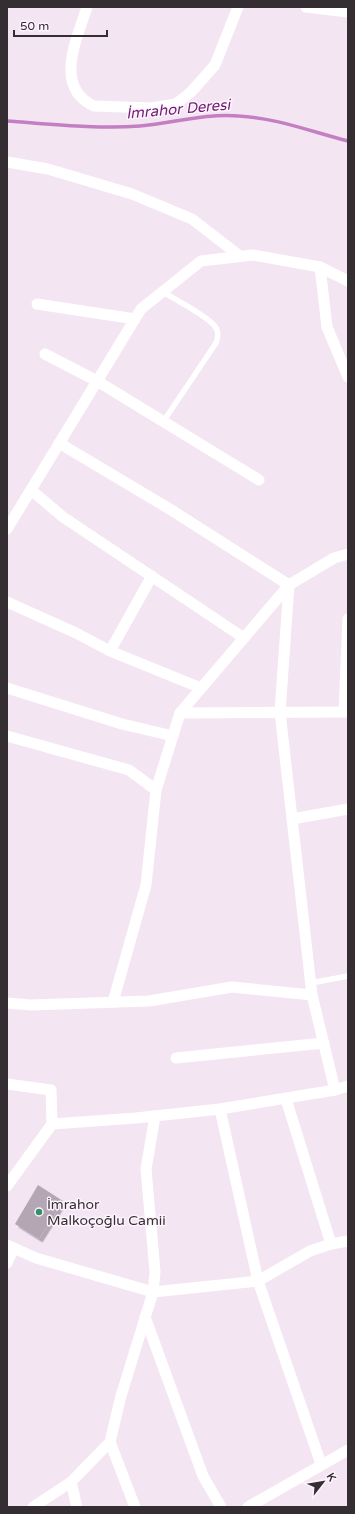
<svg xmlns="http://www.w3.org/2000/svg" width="355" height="1514" viewBox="0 0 355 1514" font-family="'Varela Round',sans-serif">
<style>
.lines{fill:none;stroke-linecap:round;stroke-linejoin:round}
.stream{stroke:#c47fc3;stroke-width:3.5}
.building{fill:#b4a6b4;filter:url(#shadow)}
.lane{stroke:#fff;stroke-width:5.5}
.street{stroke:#fff;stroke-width:11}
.poi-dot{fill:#379065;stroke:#fef4fd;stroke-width:1.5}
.labels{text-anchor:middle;stroke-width:3;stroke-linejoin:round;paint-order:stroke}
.poi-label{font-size:14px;fill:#342e33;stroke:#fef4fd;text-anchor:start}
.water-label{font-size:15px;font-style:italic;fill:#701c71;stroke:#fef4fd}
</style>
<defs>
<filter id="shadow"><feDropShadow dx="3.5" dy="3.5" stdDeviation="0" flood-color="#0004"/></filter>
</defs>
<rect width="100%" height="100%" fill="#f4e5f3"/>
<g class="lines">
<path class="stream" d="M7,121C51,124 96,129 140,126C174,123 205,113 239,116C277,118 312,132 348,141"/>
</g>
<path class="building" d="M38,1185L63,1201L39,1239L15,1224Z"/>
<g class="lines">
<g class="lane">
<path d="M163,292C174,299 211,318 216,328C219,333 218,338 216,343L163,422"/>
<path d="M311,983L348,976"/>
</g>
<g class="street">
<path d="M87,7C77,39 53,87 94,106L151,108L176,104L191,92L215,65L238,7"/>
<path d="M306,7L348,12"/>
<path d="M7,162L48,169L132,194L192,219L240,256"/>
<path d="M320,267L327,327L348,377"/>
<path d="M37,304L135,319"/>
<path d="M45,354L97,381L259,480"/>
<path d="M59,443L173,511L289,585L280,712L312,995L335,1090"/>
<path d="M31,490L63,517L244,638"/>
<path d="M7,529L141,309L201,261L253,255L320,267L348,281"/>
<path d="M7,602L76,633L110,651L201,688"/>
<path d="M110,651L152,576"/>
<path d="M7,688L122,724L173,736"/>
<path d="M344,712L348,619"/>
<path d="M180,713L348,712"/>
<path d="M7,736L129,770L156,790"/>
<path d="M292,819L348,809"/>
<path d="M113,1002L146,885L156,790L180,713L289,585L334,558L348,554"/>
<path d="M7,1003L31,1005L149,1001L232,987L312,995"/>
<path d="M176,1058L324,1043"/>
<path d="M7,1084L51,1090L52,1124L7,1186"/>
<path d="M286,1099L331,1244"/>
<path d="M220,1109L258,1281L321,1464"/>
<path d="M52,1124L136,1118L220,1109L335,1090L348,1086"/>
<path d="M7,1245L36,1258L153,1292L258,1281L310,1251L331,1244L348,1241"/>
<path d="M7,1263L14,1248"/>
<path d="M145,1317L203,1476L221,1507"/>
<path d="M110,1442L135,1507"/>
<path d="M71,1482L77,1507"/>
<path d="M33,1507L71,1482L110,1442L121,1396L153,1292L155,1272L146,1169L155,1116"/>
<path d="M248,1507L348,1450"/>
</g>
</g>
<circle class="poi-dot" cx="39" cy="1212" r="4"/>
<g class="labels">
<g class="poi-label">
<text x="47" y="1209">İmrahor<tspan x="47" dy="16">Malkoçoğlu Camii</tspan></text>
</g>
<g class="water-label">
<text transform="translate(178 109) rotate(-5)" y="5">İmrahor Deresi</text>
</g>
</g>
<rect width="355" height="1514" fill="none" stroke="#342e33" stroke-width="16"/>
<g transform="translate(323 1482) rotate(59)" stroke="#fef4fd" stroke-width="3" paint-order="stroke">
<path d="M0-3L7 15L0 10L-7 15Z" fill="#342e33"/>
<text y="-6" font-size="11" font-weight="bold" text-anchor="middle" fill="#342e33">K</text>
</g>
<path d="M14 30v6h93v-6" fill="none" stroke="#342e33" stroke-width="2"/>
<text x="20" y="30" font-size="12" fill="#342e33" stroke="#fef4fd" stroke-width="3" paint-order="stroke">50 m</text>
</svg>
